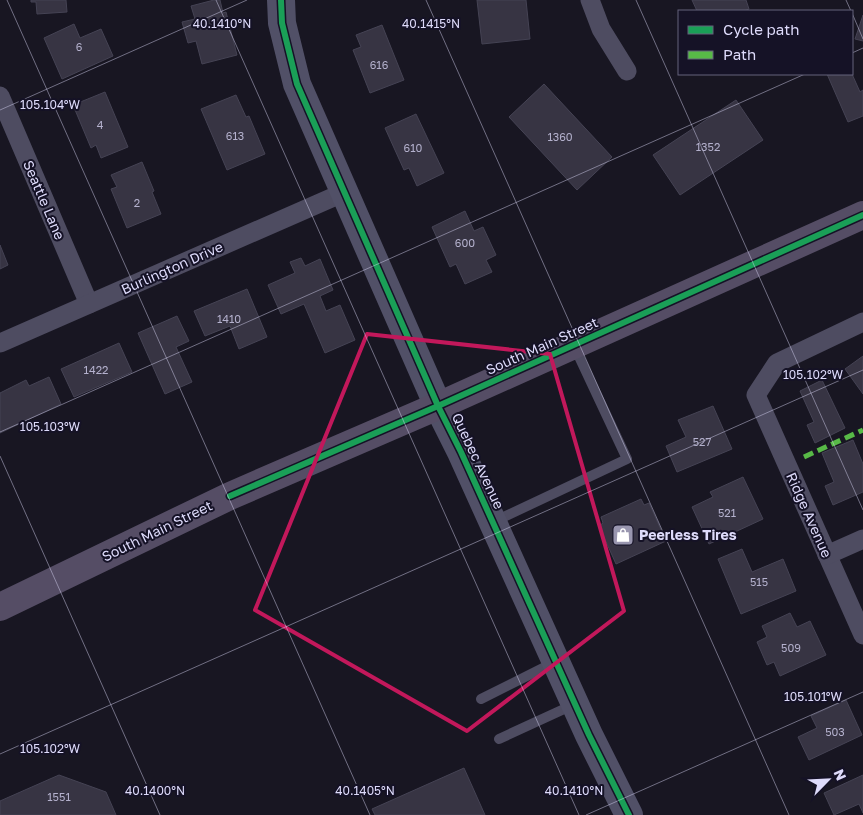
<svg xmlns="http://www.w3.org/2000/svg" width="863" height="815" viewBox="0 0 863 815" font-family="'Golos Text',sans-serif">
<style>
.building{fill:#373443;stroke:#454354}
.lines{fill:none;stroke-linecap:round;stroke-linejoin:round}
.lane{stroke:#4e4c61;stroke-width:10}
.street{stroke:#4e4c61;stroke-width:19}
.secondary{stroke:#515067;stroke-width:28}
.primary{stroke:#554d65;stroke-width:28}
.quiet{stroke:#58b947;stroke-width:5;stroke-dasharray:10 5;stroke-linecap:butt}
.cycleway-casing{stroke:#151226;stroke-width:9}
.cycleway{stroke:#1a9f57;stroke-width:6}
.marked{fill:none;stroke:#c2185b;stroke-width:4;stroke-linejoin:round}
.ticks{fill:none;stroke:#dedbfb;stroke-width:1;stroke-opacity:0.45}
.labels{text-anchor:middle;stroke-width:4;stroke-linejoin:round;paint-order:stroke}
.number-label{font-size:11px;fill:#b4b1cd}
.street-label{font-size:14px;fill:#dedbfb;stroke:#151226}
.poi-label{font-size:14px;font-weight:bold;fill:#dedbfb;stroke:#151226;text-anchor:start}
.ticks-label{font-size:12px;text-anchor:middle;fill:#dedbfb;stroke:#151226;stroke-width:4;stroke-linejoin:round;paint-order:stroke}
</style>
<rect width="100%" height="100%" fill="#181622"/>
<g class="building">
<path d="M31,0H66L67,12L37,14L36,2H31Z"/>
<path d="M214,0H220L223,13L226,12L237,55L202,64L196,41L188,43L182,22L195,19L191,6Z"/>
<path d="M477,0H526L530,39L482,44Z"/>
<path d="M692,0H746L749,9L744,11H697Z"/>
<path d="M863,15V41L855,39Z"/>
<path d="M74,24L80,38L101,29L113,56L62,79L44,38Z"/>
<path d="M382,25L404,80L370,93L353,50L361,47L356,35Z"/>
<path d="M827,74H852L860,92L863,90V116L848,122Z"/>
<path d="M544,84L612,157L577,190L509,117Z"/>
<path d="M105,92L128,147L101,158L96,145L91,148L73,105Z"/>
<path d="M236,95L246,117L249,116L265,154L227,170L201,109Z"/>
<path d="M736,100L763,140L680,195L653,155Z"/>
<path d="M416,114L444,173L417,186L409,168L404,170L385,128Z"/>
<path d="M142,162L154,191L152,192L161,214L127,228L111,189L117,187L111,175Z"/>
<path d="M465,211L474,231L483,227L496,255L486,260L492,272L465,284L456,264L450,267L432,227Z"/>
<path d="M0,245L8,265L0,269Z"/>
<path d="M301,258L305,266L320,259L333,290L320,296L326,311L340,305L355,340L325,353L304,304L281,314L268,285L295,273L290,262Z"/>
<path d="M247,289L267,337L239,349L230,326L205,336L194,311Z"/>
<path d="M177,316L189,341L176,347L192,382L165,394L138,333Z"/>
<path d="M119,343L132,372L74,397L61,369Z"/>
<path d="M863,356V394L845,369Z"/>
<path d="M49,377L61,404L0,433V393L26,380L29,386Z"/>
<path d="M822,380L845,428L815,443L807,425L814,422L800,391Z"/>
<path d="M713,406L732,449L677,472L666,446L686,437L678,420Z"/>
<path d="M853,440L863,464V492L833,505L825,486L834,482L822,453Z"/>
<path d="M743,477L763,519L709,544L692,507L713,497L710,492Z"/>
<path d="M641,499L644,505L649,503L666,541L616,564L599,526L603,523L601,517Z"/>
<path d="M742,549L752,572L783,559L796,591L741,614L718,559Z"/>
<path d="M790,613L797,627L810,621L826,655L780,676L774,662L767,665L757,642L767,637L762,626Z"/>
<path d="M846,700L862,735L809,760L798,737L817,728L811,716Z"/>
<path d="M464,768L485,815H375L372,809Z"/>
<path d="M59,775L106,792L116,815H0V801Z"/>
<path d="M863,775V813L859,804L834,815L824,793Z"/>
</g>
<g class="lines">
<g class="lane">
<path d="M493,522L627,459L574,346"/>
<path d="M481,699L555,662"/>
<path d="M499,739L575,704"/>
</g>
<g class="street">
<path d="M590,0L601,29L627,71"/>
<path d="M0,96L89,304"/>
<path d="M863,322L777,363L756,395L863,635"/>
<path d="M0,343L345,192"/>
<path d="M827,555L863,539"/>
</g>
<path class="secondary" d="M281,0L282,23L297,84L438,406L461,452L589,735L629,815"/>
<path class="primary" d="M0,607L230,496L438,406L863,215"/>
<path class="quiet" d="M804,457L863,430"/>
<g class="cycleway-casing">
<g id="cycleway">
<path d="M281,0L282,23L297,84L438,406L461,452L589,735L629,815"/>
<path d="M230,496L438,406L863,215"/>
</g>
</g>
<use href="#cycleway" class="cycleway"/>
</g>
<path class="marked" d="M367,334L550,354L624,611L467,731L255,610Z"/>
<path class="ticks" d="M7,0L370,815M216,0L579,815M426,0L789,815M636,0L863,510M846,0L851,11M852,13L863,39M852,53L863,48M0,110L247,0M0,432L805,74M0,456L160,815M0,754L863,370M586,815L863,692"/>
<defs>
<g id="shop-square" transform="scale(1.125)"><rect x="-9" y="-9" width="18" height="18" rx="4" fill="#9996af" stroke="#151226"/><path d="M-5-2.5h2.3a2.7 3.5 0 0 1 5.4 0H5L5.5 6h-11ZM-1.5-2.5h3a1.5 2.3 0 0 0-3 0Z" fill="#fff"/></g>
</defs>
<g fill-rule="evenodd">
<use href="#shop-square" x="623" y="535"/>
</g>
<g class="labels">
<g class="number-label">
<text x="79" y="51">6</text>
<text x="379" y="69">616</text>
<text x="100" y="129">4</text>
<text x="235" y="140">613</text>
<text x="560" y="141">1360</text>
<text x="708" y="151">1352</text>
<text x="413" y="152">610</text>
<text x="137" y="207">2</text>
<text x="465" y="247">600</text>
<text x="229" y="323">1410</text>
<text x="96" y="374">1422</text>
<text x="702" y="446">527</text>
<text x="727" y="517">521</text>
<text x="759" y="586">515</text>
<text x="791" y="652">509</text>
<text x="835" y="736">503</text>
<text x="59" y="801">1551</text>
</g>
<g class="street-label">
<text transform="translate(44 200) rotate(67)" y="5">Seattle Lane</text>
<text transform="translate(172 268) rotate(-24)" y="5">Burlington Drive</text>
<text transform="translate(542 346) rotate(-24)" y="5">South Main Street</text>
<text transform="translate(478 461) rotate(65)" y="5">Quebec Avenue</text>
<text transform="translate(809 515) rotate(66)" y="5">Ridge Avenue</text>
<text transform="translate(157 531) rotate(-26)" y="5">South Main Street</text>
</g>
<g class="poi-label">
<text x="639" y="540">Peerless Tires</text>
</g>
</g>
<g class="ticks-label">
<text x="222" y="28">40.1410°N</text>
<text x="431" y="28">40.1415°N</text>
<text x="50" y="109">105.104°W</text>
<text x="813" y="379">105.102°W</text>
<text x="50" y="431">105.103°W</text>
<text x="813" y="701">105.101°W</text>
<text x="50" y="753">105.102°W</text>
<text x="155" y="795">40.1400°N</text>
<text x="365" y="795">40.1405°N</text>
<text x="574" y="795">40.1410°N</text>
</g>
<rect x="678" y="10" width="175" height="65" fill="#151226" stroke="#65627b"/>
<rect x="688" y="26" width="25" height="8" fill="#1a9f57" stroke="#65627b"/>
<text x="723" y="35" font-size="15" fill="#dedbfb">Cycle path</text>
<rect x="688" y="51" width="25" height="8" fill="#58b947" stroke="#65627b"/>
<text x="723" y="60" font-size="15" fill="#dedbfb">Path</text>
<g transform="translate(828 780) rotate(66)" stroke="#151226" stroke-width="4" paint-order="stroke">
<path d="M0-4L9 19L0 12L-9 19Z" fill="#dedbfb"/>
<text y="-8" font-size="14" font-weight="bold" text-anchor="middle" fill="#dedbfb">N</text>
</g>
</svg>
